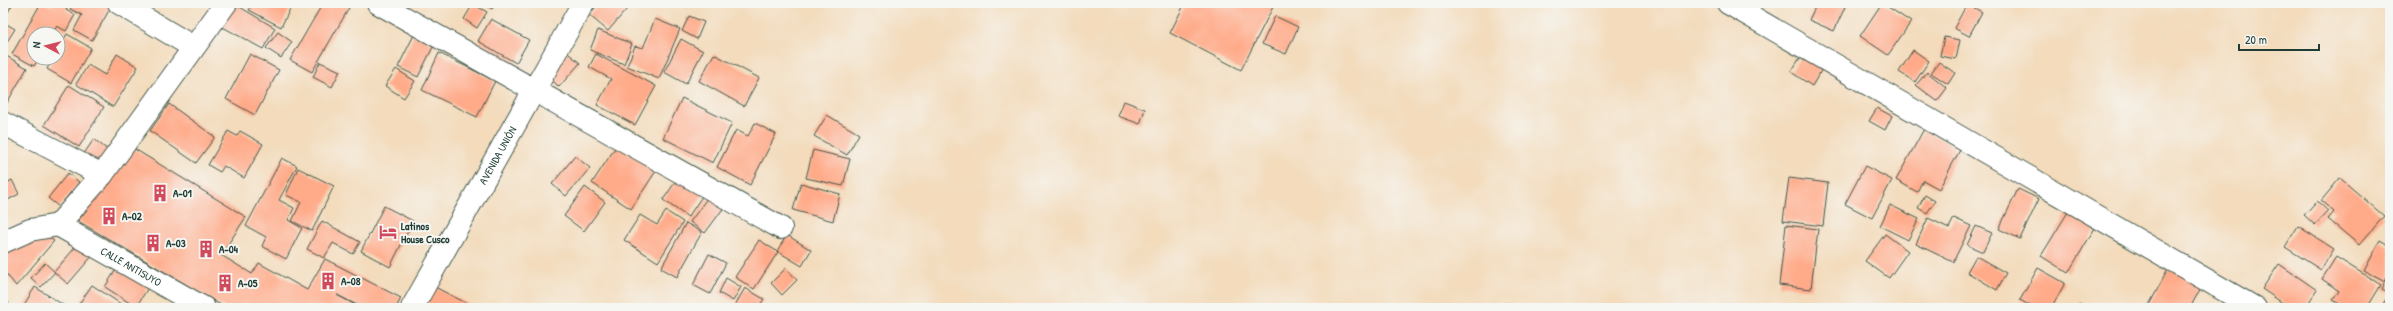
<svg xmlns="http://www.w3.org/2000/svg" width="2393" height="311" viewBox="0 0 2393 311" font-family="'Patrick Hand',sans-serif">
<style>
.building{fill:#ffab8a}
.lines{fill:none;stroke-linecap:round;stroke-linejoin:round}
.street-casing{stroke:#3f5548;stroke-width:24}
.street{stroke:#fff;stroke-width:22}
.labels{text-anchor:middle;stroke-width:4;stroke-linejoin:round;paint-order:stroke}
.street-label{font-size:11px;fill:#1f3d34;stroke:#f6f6f2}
.poi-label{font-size:11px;font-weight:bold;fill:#1f3d34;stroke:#f6f6f2;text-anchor:start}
</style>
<rect width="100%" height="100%" fill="#f6f6f2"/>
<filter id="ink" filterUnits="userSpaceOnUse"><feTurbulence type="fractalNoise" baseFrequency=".025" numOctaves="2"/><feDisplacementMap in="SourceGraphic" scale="8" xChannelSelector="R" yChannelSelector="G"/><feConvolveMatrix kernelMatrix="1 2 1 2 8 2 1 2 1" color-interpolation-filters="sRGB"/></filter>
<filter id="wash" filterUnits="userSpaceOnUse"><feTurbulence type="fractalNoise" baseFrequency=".012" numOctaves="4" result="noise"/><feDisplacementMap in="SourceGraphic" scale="16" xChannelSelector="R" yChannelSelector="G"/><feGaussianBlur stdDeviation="0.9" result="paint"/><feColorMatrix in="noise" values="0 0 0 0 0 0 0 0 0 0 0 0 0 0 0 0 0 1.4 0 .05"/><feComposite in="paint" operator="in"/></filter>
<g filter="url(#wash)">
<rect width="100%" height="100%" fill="#f3dbbc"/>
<g id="blocks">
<g class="building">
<path d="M3,3H13L3,21Z"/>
<path d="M41,3L52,6L53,3H70L66,10L75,15L66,31L57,26L52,34H34V58H39L34,66L12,54Z"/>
<path d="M73,3H104L111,7L92,40L74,30L82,15L70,9Z"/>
<path d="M233,3L275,28L263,49L219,25Z"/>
<path d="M253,3H293L281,27L249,10Z"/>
<path d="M323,3H340L349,8L312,72L290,60Z"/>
<path d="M482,3H496L492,9Z"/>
<path d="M599,3H632L608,31L589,15Z"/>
<path d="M1170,3H1180L1178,7Z"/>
<path d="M1185,3H1275L1241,70L1170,33Z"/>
<path d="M1817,3H1835L1845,7L1834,31L1809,20Z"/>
<path d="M1882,3L1911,22L1888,55L1860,36Z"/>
<path d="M473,4L487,12L477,28L464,19Z"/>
<path d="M1967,4L1982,12L1969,36L1954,28Z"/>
<path d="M689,16L704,22L697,39L682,31Z"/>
<path d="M1275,16L1298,27L1286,54L1262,44Z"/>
<path d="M491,19L529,40L516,63L478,41Z"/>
<path d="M655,19L680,29L659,79L627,66L635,46L643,48Z"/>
<path d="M3,22L15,29L3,48Z"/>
<path d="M598,30L632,44L624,64L590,50Z"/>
<path d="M278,32L292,42L281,58L266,48Z"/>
<path d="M67,34L91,48L71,83L47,69L53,58H58V50Z"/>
<path d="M414,35L434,45L418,77L398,67Z"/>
<path d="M1944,37L1960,40L1956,59L1940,56Z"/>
<path d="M681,39L703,51L686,84L664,72Z"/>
<path d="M564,50L580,63L559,87L544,72Z"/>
<path d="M1913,50L1929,61L1915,82L1899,72Z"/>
<path d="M439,53L495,81L477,117L422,90Z"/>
<path d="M3,54L27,68L4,108L3,107Z"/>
<path d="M117,54L138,67L113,107L76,84L88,65L105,75Z"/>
<path d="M250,54L279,70L255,115L226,99Z"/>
<path d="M596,54L656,86L635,125L597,105L611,79L589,67Z"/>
<path d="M714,54L759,78L744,106L699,81Z"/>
<path d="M1801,56L1822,69L1812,86L1791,72Z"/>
<path d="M320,62L340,71L332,87L313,77Z"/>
<path d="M1939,62L1955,73L1948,84L1931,73Z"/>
<path d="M396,69L415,81L404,98L385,86Z"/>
<path d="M1927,72L1947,88L1937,101L1916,85Z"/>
<path d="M69,85L104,107L79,147L44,125Z"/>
<path d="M682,98L732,123L713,163L663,138Z"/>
<path d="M1124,101L1145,109L1140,124L1118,116Z"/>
<path d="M169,104L215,137L196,163L150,131Z"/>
<path d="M1877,108L1892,116L1885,130L1869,121Z"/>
<path d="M827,115L859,134L847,155L814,136Z"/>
<path d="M755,123L776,134L750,185L717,167L736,130L748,136Z"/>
<path d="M1924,129L1960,150L1939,189L1923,180L1917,192L1896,180Z"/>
<path d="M228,131L237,136L240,131L263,144L244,178L224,166L220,172L208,165Z"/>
<path d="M94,139L109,151L96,169L81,158Z"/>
<path d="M617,145L656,171L631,209L592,183Z"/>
<path d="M133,148L246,217L221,255L252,274L259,263L307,290L325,259L401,298L396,308H363L337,295L361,308H226L78,221Z"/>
<path d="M813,150L850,159L843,186L806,178Z"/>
<path d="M575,156L590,168L566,196L552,184Z"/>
<path d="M282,158L297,166L279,200L294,208L288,220L302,228L286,259L262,246L266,237L246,226Z"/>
<path d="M1865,166L1892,180L1872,218L1845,204Z"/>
<path d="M298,168L334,186L312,231L292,221L301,202L286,195Z"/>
<path d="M68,173L79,182L59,207L48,198Z"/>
<path d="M680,175L705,192L688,217L663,200Z"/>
<path d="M1789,178L1828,183L1823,226L1783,221Z"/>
<path d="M2340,178L2384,216L2359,245L2328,219L2334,212L2321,201Z"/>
<path d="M12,180L19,194L6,201L3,195V185Z"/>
<path d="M801,183L840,194L833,221L793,210Z"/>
<path d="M585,187L605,202L584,231L564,216Z"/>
<path d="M2018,189L2039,199L2020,239L1999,229Z"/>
<path d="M713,190L728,202L705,233L690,222Z"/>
<path d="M1925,195L1935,201L1927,213L1918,208Z"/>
<path d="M2317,201L2328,211L2315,225L2304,215Z"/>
<path d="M1890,205L1919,219L1908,240L1880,226Z"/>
<path d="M384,206L413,221L390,267L361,251Z"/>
<path d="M666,211L683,222L658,262L624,240L640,215L657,225Z"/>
<path d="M2068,212L2095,228L2068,273L2041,256Z"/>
<path d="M1928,218L1949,228L1954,218L1971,226L1953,262L1916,244Z"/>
<path d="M322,221L360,242L353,254L333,243L324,258L307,249Z"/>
<path d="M686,223L702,232L677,277L661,268Z"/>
<path d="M1786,225L1818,229L1811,289L1779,285Z"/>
<path d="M1976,226L1992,233L1983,252L1967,245Z"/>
<path d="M2298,226L2334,249L2321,270L2285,247Z"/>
<path d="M39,230L54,241L16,286L3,270V247Z"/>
<path d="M1885,234L1908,251L1889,278L1865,261Z"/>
<path d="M787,235L811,250L802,266L777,251Z"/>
<path d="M759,240L778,252L754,289L735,277Z"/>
<path d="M2380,241L2390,247V272L2385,282L2364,271Z"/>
<path d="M79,243L93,255L68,284L54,272Z"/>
<path d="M709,254L726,263L710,294L693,285Z"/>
<path d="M1976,256L2006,273L1997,290L1967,272Z"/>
<path d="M2336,257L2381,285L2367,308H2346L2333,300L2339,291L2322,279Z"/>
<path d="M2172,262L2205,280L2190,308H2154L2149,305Z"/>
<path d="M45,263L55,272L41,287L31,278Z"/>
<path d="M120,263L151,283L136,307L105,287Z"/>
<path d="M2279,264L2317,290L2305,308H2290L2262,289Z"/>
<path d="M786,268L797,280L782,295L771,283Z"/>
<path d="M2038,268L2065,283L2051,308H2034L2020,300Z"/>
<path d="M2390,273V293L2382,289Z"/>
<path d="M726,278L741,287L733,301L719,293Z"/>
<path d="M429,284L476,308H418Z"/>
<path d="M92,285L127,308H84L79,304Z"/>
<path d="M35,287L68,308H22Z"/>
<path d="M745,288L764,299L758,308H740L735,305Z"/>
<path d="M3,297L9,303L3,308Z"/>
<path d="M2386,299L2390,301V308H2381Z"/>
<path d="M1503,303L1520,307V308H1502Z"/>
<path d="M2079,304L2085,308H2076Z"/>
</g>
</g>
</g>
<g filter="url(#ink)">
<use href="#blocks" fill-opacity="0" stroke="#3f5548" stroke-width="1"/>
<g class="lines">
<g class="street-casing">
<g id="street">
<path d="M119,3L193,47"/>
<path d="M378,3L781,228"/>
<path d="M1728,3L2255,308"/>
<path d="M3,123L102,175"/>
<path d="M58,225L102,175L226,3"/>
<path id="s1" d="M58,225L204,308"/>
<path d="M3,242L30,230L58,225"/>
<path id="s2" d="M412,308L583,3"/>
</g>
</g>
<use href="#street" class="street"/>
</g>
</g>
<defs>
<g id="building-bare" transform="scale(1.38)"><path d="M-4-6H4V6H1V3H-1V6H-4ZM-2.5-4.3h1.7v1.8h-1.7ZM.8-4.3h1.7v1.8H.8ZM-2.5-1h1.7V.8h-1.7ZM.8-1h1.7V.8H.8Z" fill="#d1495b" stroke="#f6f6f2" stroke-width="2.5" paint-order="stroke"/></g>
<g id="hotel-bare" transform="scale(1.38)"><path d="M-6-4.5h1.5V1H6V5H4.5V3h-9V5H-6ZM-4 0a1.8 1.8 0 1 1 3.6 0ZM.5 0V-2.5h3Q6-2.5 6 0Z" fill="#d1495b" stroke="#f6f6f2" stroke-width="2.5" paint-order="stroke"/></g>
</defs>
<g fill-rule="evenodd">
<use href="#building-bare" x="160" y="193"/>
<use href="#building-bare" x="109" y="216"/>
<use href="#hotel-bare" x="388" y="232"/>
<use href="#building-bare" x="153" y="243"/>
<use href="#building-bare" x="206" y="249"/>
<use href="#building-bare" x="328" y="281"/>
<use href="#building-bare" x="225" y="283"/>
</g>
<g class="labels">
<g class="street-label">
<text dy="4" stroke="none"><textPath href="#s2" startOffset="175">AVENIDA UNIÓN</textPath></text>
<text dy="4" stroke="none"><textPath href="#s1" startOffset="84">CALLE ANTISUYO</textPath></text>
</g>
<g class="poi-label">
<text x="173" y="197">A-01</text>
<text x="122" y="220">A-02</text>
<text x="401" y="230">Latinos<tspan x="401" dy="13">House Cusco</tspan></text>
<text x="166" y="247">A-03</text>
<text x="219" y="253">A-04</text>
<text x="341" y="285">A-08</text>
<text x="238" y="287">A-05</text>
</g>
</g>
<rect width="2393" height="311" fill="none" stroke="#f6f6f2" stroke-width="16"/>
<g transform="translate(46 46) rotate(277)"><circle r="19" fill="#f6f6f2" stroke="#a0aca6"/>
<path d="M0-3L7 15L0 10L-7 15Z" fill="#d1495b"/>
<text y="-6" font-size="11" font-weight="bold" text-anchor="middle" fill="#1f3d34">N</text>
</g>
<path d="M2239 44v6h80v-6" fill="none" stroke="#1f3d34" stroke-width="2"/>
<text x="2245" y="44" font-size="12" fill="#1f3d34" stroke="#f6f6f2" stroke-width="3" paint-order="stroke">20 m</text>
</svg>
